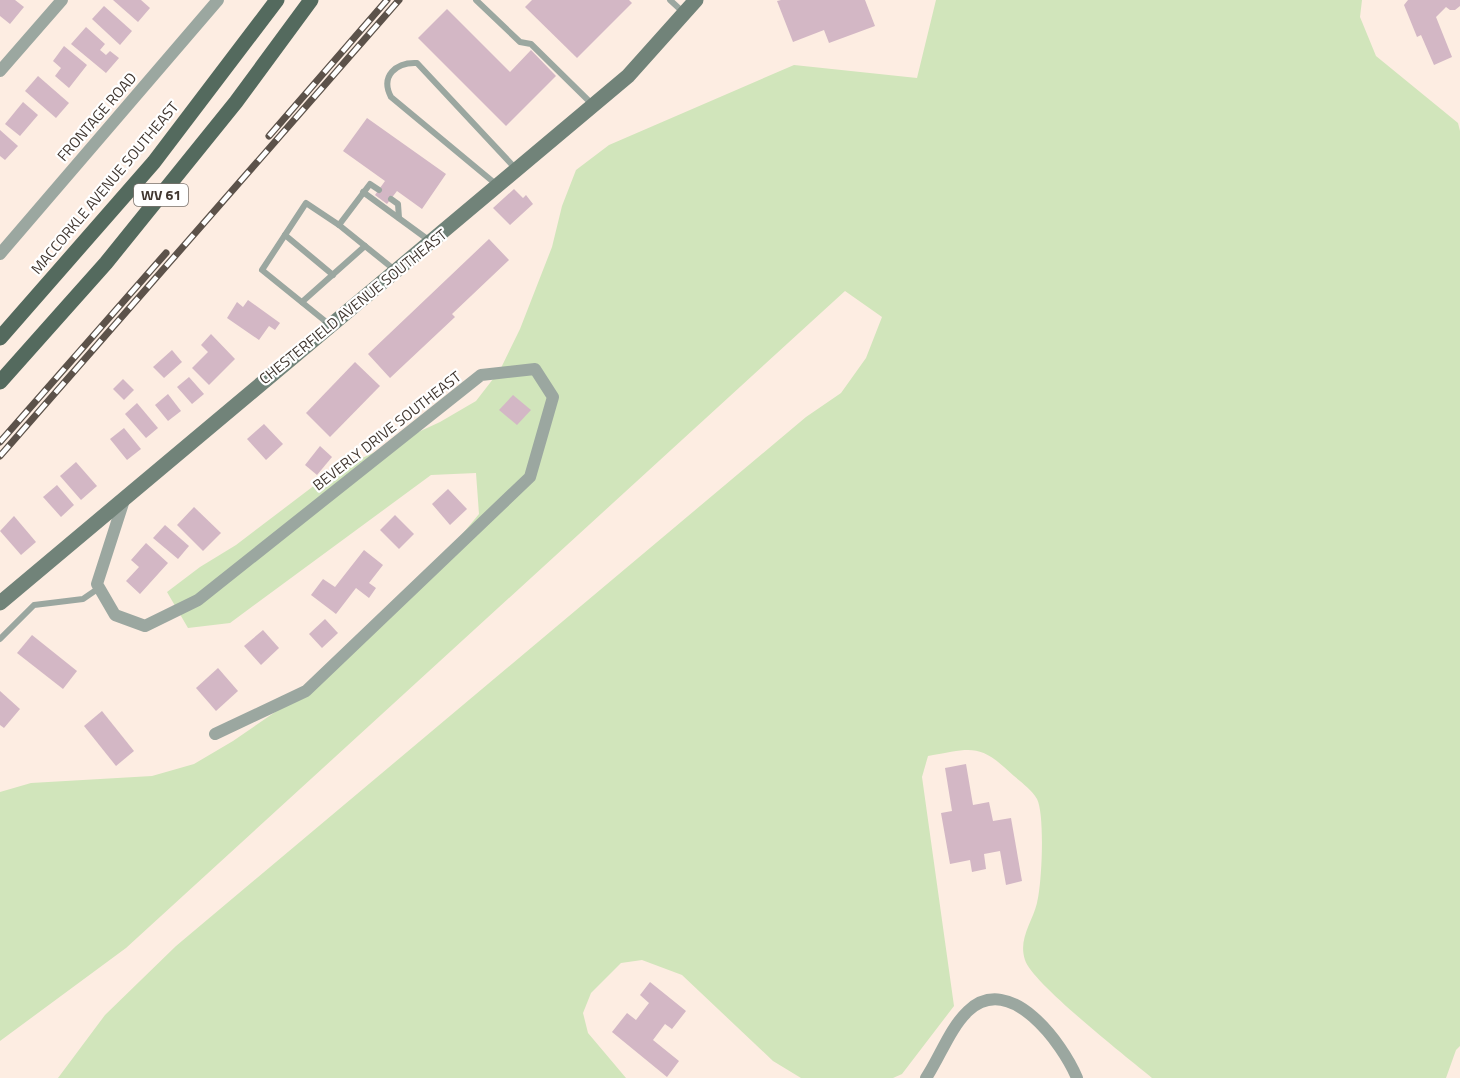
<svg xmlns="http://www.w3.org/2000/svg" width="1460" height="1078" viewBox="0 0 1460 1078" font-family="'Titillium Web',sans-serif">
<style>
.green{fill:#d1e5bb}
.building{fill:#d3b7c5}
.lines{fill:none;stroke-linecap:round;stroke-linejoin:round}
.lane{stroke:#9ba7a0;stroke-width:6}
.street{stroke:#9ba7a0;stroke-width:12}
.secondary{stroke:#718379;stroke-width:15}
.primary{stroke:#546a5e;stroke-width:15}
.rail-casing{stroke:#5c524a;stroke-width:7}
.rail{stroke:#fff;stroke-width:4.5;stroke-dasharray:14;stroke-linecap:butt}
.labels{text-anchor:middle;stroke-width:4.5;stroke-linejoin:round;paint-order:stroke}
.shield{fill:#fff;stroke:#7a736e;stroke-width:1.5}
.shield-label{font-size:14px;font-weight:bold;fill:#413730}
.street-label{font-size:15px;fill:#413730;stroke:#fff}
</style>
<rect width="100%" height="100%" fill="#fdede2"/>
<path class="green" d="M936,0H1362L1360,17L1376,56L1458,123L1460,131V1046L1456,1050L1446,1078H1152C1128,1058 1032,983 1025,960C1018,939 1032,923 1037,903C1042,885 1045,814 1037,799C1032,790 1021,782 1014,776C979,743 974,748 928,756L922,777L954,1006L902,1074L893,1078H801L773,1061L682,975L642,960L621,963L591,993L583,1013L588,1033L626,1078H58L105,1015L176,946L806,417L841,393L866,358L882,317L845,291L126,948L0,1041V792L31,783L152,776L194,764L233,741L303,693L454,544L479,514L476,473L431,475L230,623L188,628L167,592L200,567L236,545L332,472L440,422L476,401L500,370L520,329L552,247L562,206L576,170L609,145L794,65L917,78Z"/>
<g class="building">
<path d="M0,0H15L24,7L10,24L0,16Z"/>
<path d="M113,0H141L150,8L138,22Z"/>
<path d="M532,0H629L632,3L577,58L525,7Z"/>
<path d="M781,0H865L875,26L829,43L824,30L793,42L777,1Z"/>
<path d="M1408,0H1460V6L1455,10H1450L1446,7L1436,17L1452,57L1434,65L1421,35L1417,37L1404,5Z"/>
<path d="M104,6L132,31L120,45L92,19Z"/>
<path d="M447,9L510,72L531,50L556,76L506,126L418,38Z"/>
<path d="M86,27L105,44L100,50L106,55L110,51L119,58L106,73L71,44Z"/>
<path d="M64,46L87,65L69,88L55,76L61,68L53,61Z"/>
<path d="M38,76L69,103L56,118L25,91Z"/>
<path d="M23,102L38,115L20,136L5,124Z"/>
<path d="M367,118L446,174L422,209L397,191L387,204L375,195L385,181L343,151Z"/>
<path d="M0,130L18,146L5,160L0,156Z"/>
<path d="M514,189L523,198L526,195L533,204L510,225L493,208Z"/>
<path d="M489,239L509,260L452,314L455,317L390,378L368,354Z"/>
<path d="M248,300L280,323L275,330L269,326L259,340L227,318L237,302L243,307Z"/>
<path d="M211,334L235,359L209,385L192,368L208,352L201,345Z"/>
<path d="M172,350L182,362L164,378L153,367Z"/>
<path d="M355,362L380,386L330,437L306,413Z"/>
<path d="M189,377L204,394L192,404L177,387Z"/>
<path d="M123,379L134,390L124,400L113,389Z"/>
<path d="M168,394L181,411L168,421L155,405Z"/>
<path d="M513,395L531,410L517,425L499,410Z"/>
<path d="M137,403L158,428L146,438L125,414Z"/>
<path d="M264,424L283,444L266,460L247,439Z"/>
<path d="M124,428L141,449L127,460L110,439Z"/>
<path d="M320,446L332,457L317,475L305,465Z"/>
<path d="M76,462L97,486L81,500L60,476Z"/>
<path d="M57,485L74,505L61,517L43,497Z"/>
<path d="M448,489L467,509L450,525L432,504Z"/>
<path d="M194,507L221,533L203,551L177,525Z"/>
<path d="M395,515L414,534L399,549L380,530Z"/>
<path d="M14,516L36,542L21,555L0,531Z"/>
<path d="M165,525L189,546L178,559L153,538Z"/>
<path d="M146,543L168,563L140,594L126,581L139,567L131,560Z"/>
<path d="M364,550L383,565L369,583L376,588L369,598L356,588L336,614L311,595L323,579L335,587Z"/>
<path d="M325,619L338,633L322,648L309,634Z"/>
<path d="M263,630L279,648L261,665L244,646Z"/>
<path d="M32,635L77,671L63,689L17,653Z"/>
<path d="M218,668L238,691L216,711L196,688Z"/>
<path d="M0,691L20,709L4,728L0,725Z"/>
<path d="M102,711L134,751L116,766L84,726Z"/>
<path d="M966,764L973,805L989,802L993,821L1011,818L1022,881L1006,885L1000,851L984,854L986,869L972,872L970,860L950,864L941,813L952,811L945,768Z"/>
<path d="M650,982L686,1011L672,1029L665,1024L653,1040L679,1061L667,1077L612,1032L627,1013L636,1020L649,1003L640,995Z"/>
</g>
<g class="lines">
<g class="lane">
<path d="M476,0L520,42L531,44L593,105"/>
<path d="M670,0L683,12"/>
<path d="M497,185L391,97C380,76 396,62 417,63L517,170"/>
<path d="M363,192L430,241"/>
<path d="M391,199L398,204L399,218"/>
<path d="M339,225L370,184L379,190"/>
<path d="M285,235L333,275"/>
<path d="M302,302L365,246"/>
<path d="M330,325L262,270L306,203L339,225L396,271"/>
<path d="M0,639L34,605L83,599L99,588"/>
</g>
<g class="street">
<path d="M0,71L62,0"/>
<path d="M0,254L218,0"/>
<path d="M125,497L97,584L115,615L145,626L198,600L481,375L535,369L553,397L530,477L306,691L215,734"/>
<path d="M926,1078C940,1057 950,1028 968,1011C1010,971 1063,1044 1077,1078"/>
</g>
<path class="secondary" d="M0,603L628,76L696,0"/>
<g class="primary">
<path d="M0,338L154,162L277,0"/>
<path d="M0,382L106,263L236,102L311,0"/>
</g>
<g class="rail-casing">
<g id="rail">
<path d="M269,136L387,0"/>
<path d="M0,442L166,253"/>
<path d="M0,456L399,0"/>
</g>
</g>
<use href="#rail" class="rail"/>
</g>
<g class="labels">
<rect class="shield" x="134" y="184" width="54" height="22" rx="4.5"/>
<g class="shield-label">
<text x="161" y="200">WV 61</text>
</g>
<g class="street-label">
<text transform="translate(97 117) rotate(-49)" y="5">FRONTAGE ROAD</text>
<text transform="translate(105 188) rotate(-50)" y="5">MACCORKLE AVENUE SOUTHEAST</text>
<text transform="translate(353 307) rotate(-39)" y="5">CHESTERFIELD AVENUE SOUTHEAST</text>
<text transform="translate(387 431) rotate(-38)" y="5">BEVERLY DRIVE SOUTHEAST</text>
</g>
</g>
</svg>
